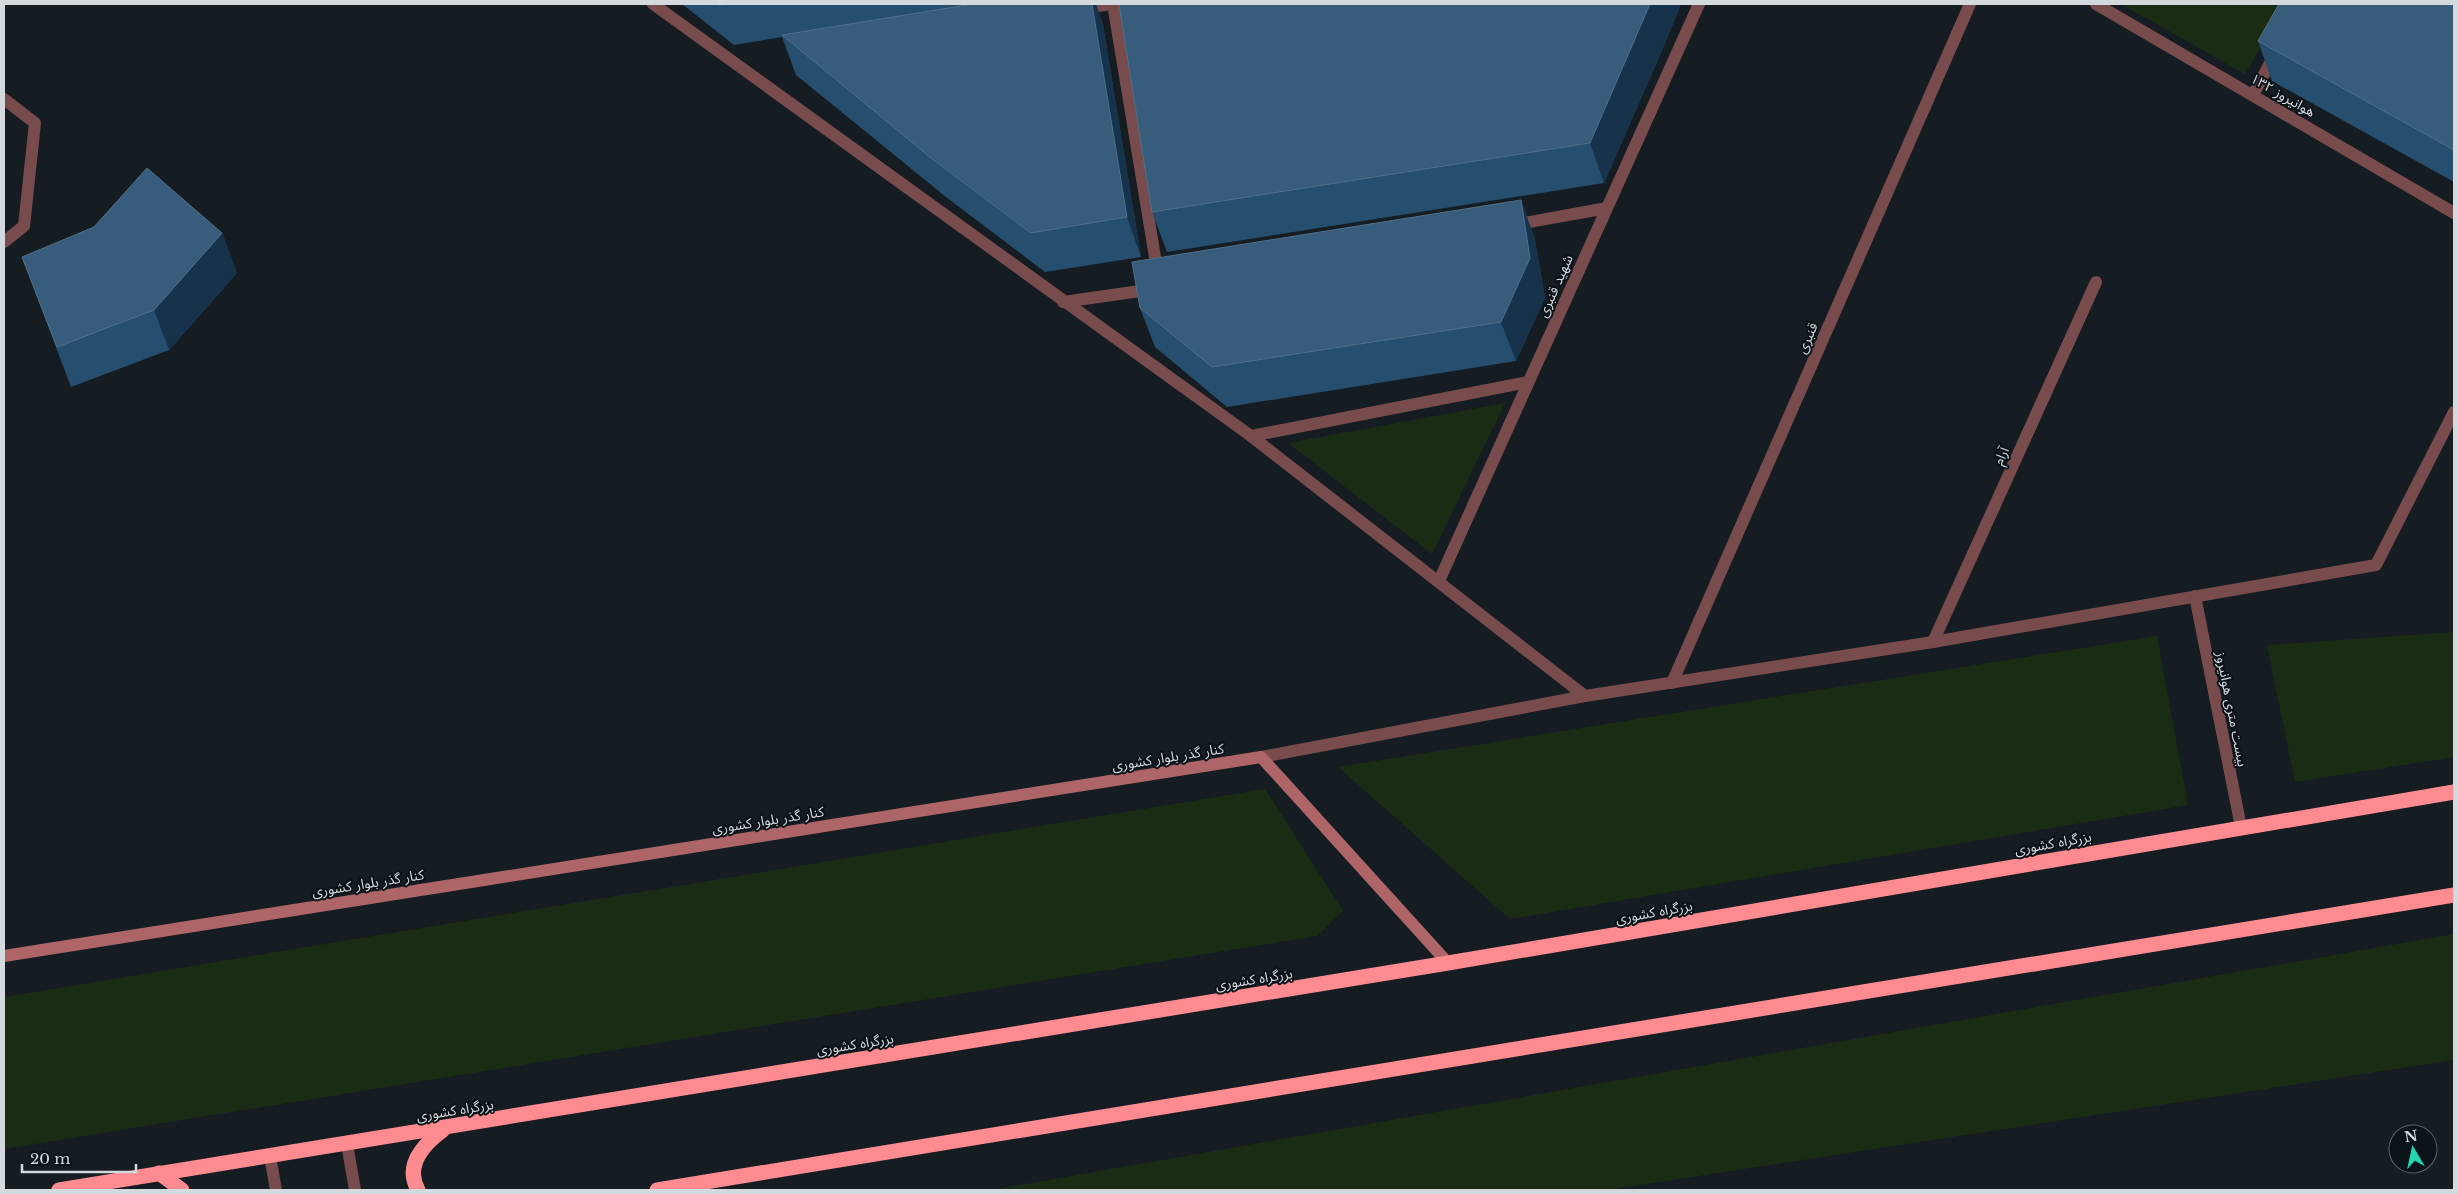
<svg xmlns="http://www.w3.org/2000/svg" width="2458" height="1194" viewBox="0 0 2458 1194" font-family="'Libre Baskerville','Noto Sans Arabic',serif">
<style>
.green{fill:#1a2d14}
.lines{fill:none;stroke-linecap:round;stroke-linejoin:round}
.lane{stroke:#784b4c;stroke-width:12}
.street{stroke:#784b4c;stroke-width:12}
.secondary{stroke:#ae6568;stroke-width:12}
.highway{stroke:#fd8b90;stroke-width:15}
.wall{fill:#254e6f}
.shaded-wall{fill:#17334b}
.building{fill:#385c7b;stroke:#50708a}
.labels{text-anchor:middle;stroke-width:4;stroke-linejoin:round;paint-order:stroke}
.street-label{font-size:14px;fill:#d4d9dd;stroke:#0c1319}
</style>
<rect width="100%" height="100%" fill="#151c22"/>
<g class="green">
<path d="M2121,4H2285L2245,74Z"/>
<path d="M1505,403L1432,554L1288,443Z"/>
<path d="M2454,632V757L2295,782L2267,645Z"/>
<path d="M2157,636L2188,805L1510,919L1338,767Z"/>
<path d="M1265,789L1343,911L1317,936L4,1149V997Z"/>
<path d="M2454,934V1060L1607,1190H991Z"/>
</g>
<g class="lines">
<g class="lane">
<path d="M347,1144L355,1190"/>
<path d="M270,1156L276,1190"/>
</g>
<g class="street">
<path d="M653,4L1251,436L1585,696L1933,642L2376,565L2454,412"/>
<path d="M1113,4L1158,275"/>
<path d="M2096,4L2454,213"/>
<path d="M1081,9L1110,4"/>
<path d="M2253,95L2275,54"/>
<path d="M4,99L35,123L24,226L4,242"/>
<path d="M1513,225L1607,208"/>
<path d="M1063,302L1154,289"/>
<path d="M1251,436L1528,382"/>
<path d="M1439,581L1699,4"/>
<path d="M2195,596L2241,827"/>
<path d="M1933,642L2096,282"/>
<path d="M1672,683L1970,4"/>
<path d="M1261,757L1585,696"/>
</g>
<path class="secondary" d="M4,956L1261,757L1448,963"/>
<g class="highway">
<path d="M159,1173L182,1190"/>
<path d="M59,1190L1448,963L2454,792"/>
<path d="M418,1190C404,1165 424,1144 443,1130"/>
<path d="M657,1190L2454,895"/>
</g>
</g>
<g class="wall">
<path d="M682,4H1096L1103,25L1141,257L1045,272L946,197L796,75L782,37L734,45Z"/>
<path d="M1119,4H1681L1660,55L1604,183L1167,252L1152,212Z"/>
<path d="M2454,4V182L2272,81L2258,41Z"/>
<path d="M1521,200L1535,240L1545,298L1516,361L1227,407L1155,347L1140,308Z"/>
<path d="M222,233L237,273L169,350L71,387L22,257Z"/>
</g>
<g class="shaded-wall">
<path d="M1092,4H1096L1103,25L1141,257L1127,217Z"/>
<path d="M1650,4H1681L1660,55L1604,183L1590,143Z"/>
<path d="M1521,200L1535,240L1545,298L1516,361L1501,322Z"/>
<path d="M222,233L237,273L169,350L154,310Z"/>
</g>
<g class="building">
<path d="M717,4H729L719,5Z"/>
<path d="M973,4H1092L1127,217L1031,233L931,158L782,35Z"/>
<path d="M1119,4H1650L1590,143L1152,212Z"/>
<path d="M2279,4H2454V150L2258,41Z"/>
<path d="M147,168L222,233L154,310L57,347L22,257L94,227Z"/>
<path d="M1521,200L1530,258L1501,322L1212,367L1140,308L1132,262Z"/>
</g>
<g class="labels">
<g class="street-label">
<text transform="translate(2283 95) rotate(30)" y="5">هوانیروز ۱۳۲</text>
<text transform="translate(1555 286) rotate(-66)" y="5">شهید قنبری</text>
<text transform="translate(1807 338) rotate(-66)" y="5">قنبری</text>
<text transform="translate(2001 456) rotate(-66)" y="5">آرام</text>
<text transform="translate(2232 709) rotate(79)" y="5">بیست متری هوانیروز</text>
<text transform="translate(1168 757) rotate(-9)" y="5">کنار گذر بلوار کشوری</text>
<text transform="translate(768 820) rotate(-9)" y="5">کنار گذر بلوار کشوری</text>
<text transform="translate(2053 843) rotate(-10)" y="5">بزرگراه کشوری</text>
<text transform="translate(368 883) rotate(-9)" y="5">کنار گذر بلوار کشوری</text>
<text transform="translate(1654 912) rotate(-10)" y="5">بزرگراه کشوری</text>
<text transform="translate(1254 979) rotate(-9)" y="5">بزرگراه کشوری</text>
<text transform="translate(855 1044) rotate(-9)" y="5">بزرگراه کشوری</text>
<text transform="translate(455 1110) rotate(-9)" y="5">بزرگراه کشوری</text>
</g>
</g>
<rect width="2458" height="1194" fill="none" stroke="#d4d9dd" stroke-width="10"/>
<g transform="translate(2413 1149) rotate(351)"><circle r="24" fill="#0c1319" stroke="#5c6267"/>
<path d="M0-4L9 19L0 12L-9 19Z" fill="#25d5ae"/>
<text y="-8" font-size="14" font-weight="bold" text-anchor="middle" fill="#d4d9dd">N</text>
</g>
<path d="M22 1164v8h114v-8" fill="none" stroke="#d4d9dd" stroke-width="2.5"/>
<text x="30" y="1164" font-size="15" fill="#d4d9dd" stroke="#0c1319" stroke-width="4" paint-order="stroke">20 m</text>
</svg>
